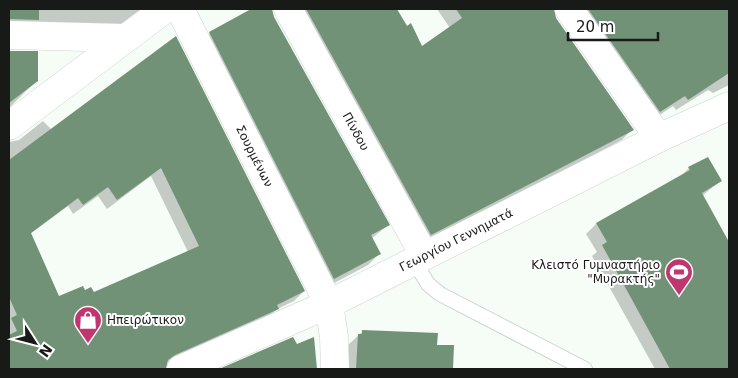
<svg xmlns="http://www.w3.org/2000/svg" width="738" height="378" viewBox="0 0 738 378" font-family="'DejaVu Sans',sans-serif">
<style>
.shadow{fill:#0003;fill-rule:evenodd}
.building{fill:#729278;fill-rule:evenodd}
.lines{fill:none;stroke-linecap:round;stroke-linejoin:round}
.service-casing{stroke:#cdd4ce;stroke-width:16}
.minor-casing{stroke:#cdd4ce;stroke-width:29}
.service{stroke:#fff;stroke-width:14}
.minor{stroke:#fff;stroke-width:28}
.labels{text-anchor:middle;stroke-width:4;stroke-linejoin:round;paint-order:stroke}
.street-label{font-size:12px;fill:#181a18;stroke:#fff}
.poi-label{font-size:12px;fill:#181a18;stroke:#fff;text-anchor:end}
</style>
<rect width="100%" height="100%" fill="#f5fdf6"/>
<g class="shadow">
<path d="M9,9H141L114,29H9Z"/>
<path d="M253,9H271L273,17L388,225L371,239L379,254L368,265L323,289L199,44L210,33Z"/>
<path d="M288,9H396L422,48L450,28L437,9H553L555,19L632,129L622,140L420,245Z"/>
<path d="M568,9H729V85L713,93L708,90L676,110L673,106L649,122Z"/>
<path d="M176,38L304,291L294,301L277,309L267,318L166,363L164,369H9V142L19,140L43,121L52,130ZM151,176L188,252L93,294L84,291L59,298L30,234L68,206L73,214L98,196L107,209Z"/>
<path d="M9,52L37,53L36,81L9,108Z"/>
<path d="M689,168L720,181L702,196L729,244V369H655L592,256L597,252L586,234L596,224L679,178Z"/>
<path d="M362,332L436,346H453L452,369H347L348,345Z"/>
<path d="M293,338L296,345L313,339L315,369H222Z"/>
</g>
<g class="building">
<path d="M9,9H39V20L9,19Z"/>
<path d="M251,9H272L274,17L390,225L371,235L381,254L334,279L209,32Z"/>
<path d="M306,9H397L407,26L411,23L422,46L462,18L456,9H554L556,18L634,130L431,235Z"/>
<path d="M588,9H729V73L688,100L685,96L660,112Z"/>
<path d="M176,36L305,291L277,305L279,309L175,355L168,360L166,369H9V335L17,331L11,318L17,315L9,297V160ZM161,168L199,246L94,292L91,287L85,290L83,286L59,296L31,233L78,198L83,205L108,187L117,200Z"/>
<path d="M9,51H38V81L9,103Z"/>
<path d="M708,157L722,181L702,193L729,242V369H670L602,245L607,242L596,223L690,170L688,167Z"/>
<path d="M362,330L438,333L437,345H454L453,369H356L358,334H362Z"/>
<path d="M293,337L297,344L314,337L317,369H219Z"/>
</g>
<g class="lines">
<g class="service-casing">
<path id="service" d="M414,261L428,284L440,294L585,369"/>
</g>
<g class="minor-casing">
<g id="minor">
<path id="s1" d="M180,9L329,304L334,337L335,369"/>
<path id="s2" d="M288,9L424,255"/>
<path d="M569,9L659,138"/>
<path d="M9,35L124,38"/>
<path d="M9,126L165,9"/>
<path id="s3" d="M181,369L329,304L659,138L729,106"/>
</g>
</g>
<use href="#service" class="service"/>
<use href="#minor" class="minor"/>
</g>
<defs>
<g id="stadium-pin" transform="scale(1.4375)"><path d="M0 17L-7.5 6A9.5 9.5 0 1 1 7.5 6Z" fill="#c0366f" stroke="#fff"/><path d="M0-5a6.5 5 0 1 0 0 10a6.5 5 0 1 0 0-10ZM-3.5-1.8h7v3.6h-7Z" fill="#fff"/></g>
<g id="shop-pin" transform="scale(1.4375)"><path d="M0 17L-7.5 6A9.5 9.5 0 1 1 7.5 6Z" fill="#c0366f" stroke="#fff"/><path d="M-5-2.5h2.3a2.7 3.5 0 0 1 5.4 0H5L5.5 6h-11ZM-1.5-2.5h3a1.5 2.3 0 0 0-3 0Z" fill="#fff"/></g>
</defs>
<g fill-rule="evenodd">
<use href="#stadium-pin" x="679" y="272"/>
<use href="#shop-pin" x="88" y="320"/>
</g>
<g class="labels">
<g class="street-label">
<text dy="4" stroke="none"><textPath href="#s2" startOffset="140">Πίνδου</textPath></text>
<text dy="4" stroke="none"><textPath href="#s1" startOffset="165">Σουρμένων</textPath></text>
<text dy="4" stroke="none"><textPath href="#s3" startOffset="304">Γεωργίου Γεννηματά</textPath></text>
</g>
<g class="poi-label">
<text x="660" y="269">Κλειστό Γυμναστήριο<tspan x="660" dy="14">"Μυρακτής"</tspan></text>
<text x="107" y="324" text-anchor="start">Ηπειρώτικον</text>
</g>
</g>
<rect width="738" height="378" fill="none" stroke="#181a18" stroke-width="20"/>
<g transform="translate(35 343) rotate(126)" stroke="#ffffff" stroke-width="4" paint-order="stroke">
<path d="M0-4L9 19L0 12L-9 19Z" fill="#181a18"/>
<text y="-8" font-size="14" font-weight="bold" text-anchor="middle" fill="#181a18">N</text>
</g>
<path d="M568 32v8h90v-8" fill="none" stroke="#181a18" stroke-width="2.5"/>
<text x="576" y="32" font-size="15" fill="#181a18" stroke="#ffffff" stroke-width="4" paint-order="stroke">20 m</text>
</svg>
